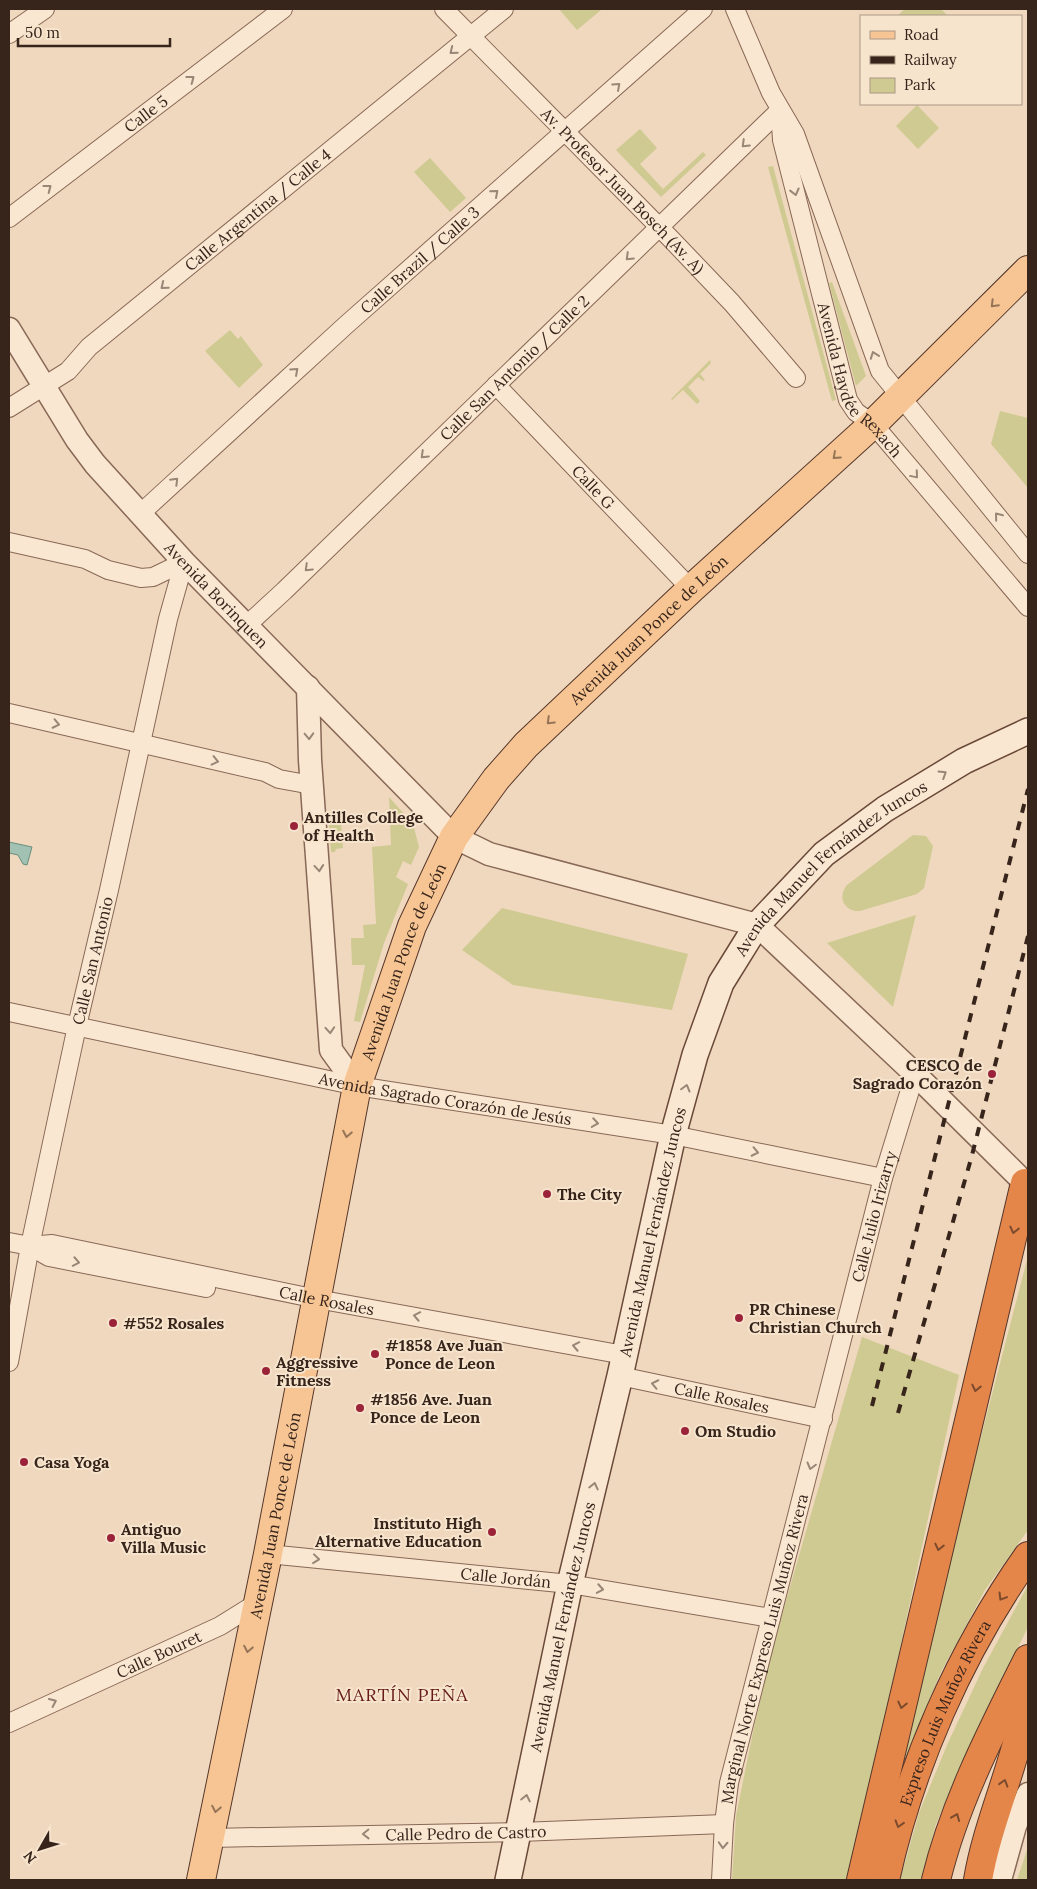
<svg xmlns="http://www.w3.org/2000/svg" width="1037" height="1889" viewBox="0 0 1037 1889" font-family="Lora,serif">
<style>
.green{fill:#ceca91}
.water{fill:#a1c1b2;stroke:#688f7e}
.lines{fill:none;stroke-linecap:round;stroke-linejoin:round}
.minor-casing{stroke:#886856;stroke-width:20}
.tertiary-casing{stroke:#886856;stroke-width:25}
.secondary-casing{stroke:#6a4939;stroke-width:28}
.primary-casing{stroke:#56372b;stroke-width:30}
.motorway-casing{stroke:#56372b;stroke-width:30}
.minor{stroke:#fae7d1;stroke-width:18}
.tertiary{stroke:#fae7d1;stroke-width:22}
.secondary{stroke:#fae7d1;stroke-width:25}
.primary{stroke:#f6c593;stroke-width:28}
.motorway{stroke:#e48549;stroke-width:28}
.rail{stroke:#37241b;stroke-width:4;stroke-dasharray:9 9;stroke-linecap:butt}
.oneway{stroke:#988676}
.oneway2{stroke:#967457}
.oneway3{stroke:#7c4b2d}
.poi-dot{fill:#9a2339;stroke:#f7e4cd;stroke-width:2}
.labels{text-anchor:middle;stroke-width:4;stroke-linejoin:round;paint-order:stroke}
.street-label{font-size:16px;fill:#37241b;stroke:#f7e4cd}
.poi-label{font-size:16px;font-weight:bold;fill:#37241b;stroke:#f7e4cd;text-anchor:start}
.neighbourhood-label{font-size:18px;letter-spacing:1px;fill:#661b19;stroke:#f7e4cd}
</style>
<rect width="100%" height="100%" fill="#f0d8be"/>
<g class="green">
<path d="M559,9H600L601,10L577,30Z"/>
<path d="M905,9H941L948,16H897Z"/>
<path d="M917,105L939,128L918,149L896,126Z"/>
<path d="M640,129L657,148L640,164L663,189L703,152L706,155L661,197L616,150Z"/>
<path d="M430,158L466,198L450,212L414,172Z"/>
<path d="M773,166L836,400L832,401L768,167Z"/>
<path d="M832,282L866,376L856,386L829,283Z"/>
<path d="M230,330L238,339L241,336L243,339L263,365L239,388L205,351Z"/>
<path d="M710,360L711,363L700,374L705,380L703,381L698,377L688,387L700,401L697,404L683,390L672,400L671,399Z"/>
<path d="M1000,411L1028,418V488L991,444Z"/>
<path d="M389,797L413,824L419,847L411,865L403,861L396,877L408,884L384,943L360,1022L354,1021L365,965H352L351,938H364L363,925L376,924L372,847L391,845Z"/>
<path d="M340,811L343,848L336,849L335,852H331L328,812Z"/>
<path d="M913,835L926,836L933,846L924,888L917,894L860,911C844,912 837,897 847,885Z"/>
<path d="M502,908L688,954L672,1010L513,985L462,950Z"/>
<path d="M916,915L893,1007L827,943Z"/>
<path d="M1028,1256V1530L985,1590L941,1672L914,1736L892,1800L951,1552Z"/>
<path d="M862,1337L959,1375L850,1880H732L736,1816L754,1727L775,1639Z"/>
<path d="M1028,1585V1627L964,1757L936,1824L921,1880H900L919,1813L947,1745L983,1668Z"/>
<path d="M1028,1847V1880H1017Z"/>
</g>
<path class="water" d="M9,842L32,847L27,865L23,864L18,855L9,853Z"/>
<g class="lines">
<g class="minor-casing">
<g id="minor">
<path id="s1" d="M444,9L670,238L732,303L796,378"/>
<path d="M735,9L771,93L795,134L880,371L1028,554"/>
<path d="M9,34L45,9"/>
<path id="s2" d="M780,110L782,140L848,400L856,412L873,424L1028,607"/>
<path id="s3" d="M9,218L283,9"/>
<path id="s4" d="M496,385L691,589"/>
<path id="s5" d="M9,408L68,371L89,347L504,9"/>
<path id="s6" d="M140,514L346,325L703,9"/>
<path d="M9,542L85,559L108,570L141,578L153,577L184,562"/>
<path id="s7" d="M247,625L284,591L780,110"/>
<path d="M9,713L265,772L279,779L312,785"/>
<path id="s8" d="M9,1012L357,1086L673,1135L883,1178"/>
<path id="s9" d="M9,1242L30,1246L52,1244L317,1299L624,1355"/>
<path d="M30,1246L49,1257L206,1288"/>
<path id="s10" d="M9,1362L30,1246L77,1026L109,890L168,619L184,562"/>
<path id="s11" d="M620,1376L823,1419"/>
<path id="s12" d="M268,1554L570,1584L771,1618"/>
<path id="s13" d="M9,1723L220,1626L257,1603L260,1598"/>
<path id="s14" d="M210,1838L520,1832L724,1824"/>
<path id="s15" d="M721,1880L724,1824L729,1783L883,1178L915,1074"/>
</g>
</g>
<g class="tertiary-casing">
<g id="tertiary">
<path id="s16" d="M9,329L77,440L95,464L184,562L454,837L489,854L757,925L915,1074L1028,1186"/>
<path d="M308,687L310,760L331,1050L357,1086"/>
<path d="M1000,1880L1015,1826L1028,1794"/>
</g>
</g>
<g class="secondary-casing">
<g id="secondary">
<path id="s17" d="M508,1880L570,1584L620,1376L673,1135L695,1055L721,983L757,925L824,854L885,809L964,761L1028,731"/>
</g>
</g>
<g class="primary-casing">
<g id="primary">
<path id="s18" d="M201,1880L268,1554L357,1086L412,926L454,837L496,779L526,745L691,589L873,424L1028,270"/>
</g>
</g>
<g class="motorway-casing">
<g id="motorway">
<path d="M861,1880L1025,1183"/>
<path id="s19" d="M885,1880C910,1766 960,1652 1028,1556"/>
<path d="M936,1880C955,1802 992,1731 1028,1659"/>
<path d="M978,1880C989,1814 1023,1751 1028,1683"/>
</g>
</g>
<use href="#minor" class="minor"/>
<use href="#tertiary" class="tertiary"/>
<use href="#secondary" class="secondary"/>
<use href="#primary" class="primary"/>
<use href="#motorway" class="motorway"/>
<g class="rail">
<path d="M872,1406L1028,789"/>
<path d="M898,1413L971,1159L1028,936"/>
</g>
</g>
<defs><path id="oneway-chevron" d="M-2-3.5L2.5 0L-2 3.5" fill="none" stroke-width="1.6" stroke-linecap="round" stroke-linejoin="round" transform="scale(1.25)"/></defs>
<g class="oneway">
<use href="#oneway-chevron" transform="translate(453 51) rotate(141)"/>
<use href="#oneway-chevron" transform="translate(191 79) rotate(-37)"/>
<use href="#oneway-chevron" transform="translate(617 86) rotate(-42)"/>
<use href="#oneway-chevron" transform="translate(745 144) rotate(136)"/>
<use href="#oneway-chevron" transform="translate(48 188) rotate(-37)"/>
<use href="#oneway-chevron" transform="translate(795 192) rotate(76)"/>
<use href="#oneway-chevron" transform="translate(495 193) rotate(-41)"/>
<use href="#oneway-chevron" transform="translate(629 257) rotate(136)"/>
<use href="#oneway-chevron" transform="translate(164 286) rotate(141)"/>
<use href="#oneway-chevron" transform="translate(874 355) rotate(-110)"/>
<use href="#oneway-chevron" transform="translate(295 371) rotate(-42)"/>
<use href="#oneway-chevron" transform="translate(424 455) rotate(136)"/>
<use href="#oneway-chevron" transform="translate(915 475) rotate(50)"/>
<use href="#oneway-chevron" transform="translate(175 481) rotate(-45)"/>
<use href="#oneway-chevron" transform="translate(998 516) rotate(-129)"/>
<use href="#oneway-chevron" transform="translate(308 568) rotate(136)"/>
<use href="#oneway-chevron" transform="translate(56 724) rotate(12)"/>
<use href="#oneway-chevron" transform="translate(309 736) rotate(88)"/>
<use href="#oneway-chevron" transform="translate(215 761) rotate(13)"/>
<use href="#oneway-chevron" transform="translate(943 774) rotate(-32)"/>
<use href="#oneway-chevron" transform="translate(319 868) rotate(85)"/>
<use href="#oneway-chevron" transform="translate(330 1030) rotate(86)"/>
<use href="#oneway-chevron" transform="translate(686 1088) rotate(-75)"/>
<use href="#oneway-chevron" transform="translate(595 1123) rotate(9)"/>
<use href="#oneway-chevron" transform="translate(755 1152) rotate(12)"/>
<use href="#oneway-chevron" transform="translate(76 1262) rotate(11)"/>
<use href="#oneway-chevron" transform="translate(417 1316) rotate(-169)"/>
<use href="#oneway-chevron" transform="translate(576 1346) rotate(-169)"/>
<use href="#oneway-chevron" transform="translate(655 1384) rotate(-168)"/>
<use href="#oneway-chevron" transform="translate(811 1466) rotate(105)"/>
<use href="#oneway-chevron" transform="translate(594 1486) rotate(-77)"/>
<use href="#oneway-chevron" transform="translate(316 1559) rotate(6)"/>
<use href="#oneway-chevron" transform="translate(600 1589) rotate(10)"/>
<use href="#oneway-chevron" transform="translate(53 1702) rotate(-25)"/>
<use href="#oneway-chevron" transform="translate(526 1798) rotate(-78)"/>
<use href="#oneway-chevron" transform="translate(366 1834) rotate(179)"/>
<use href="#oneway-chevron" transform="translate(723 1845) rotate(93)"/>
</g>
<g class="oneway2">
<use href="#oneway-chevron" transform="translate(994 304) rotate(135)"/>
<use href="#oneway-chevron" transform="translate(836 456) rotate(138)"/>
<use href="#oneway-chevron" transform="translate(550 721) rotate(136)"/>
<use href="#oneway-chevron" transform="translate(347 1134) rotate(101)"/>
<use href="#oneway-chevron" transform="translate(248 1649) rotate(101)"/>
<use href="#oneway-chevron" transform="translate(216 1809) rotate(101)"/>
</g>
<g class="oneway3">
<use href="#oneway-chevron" transform="translate(1014 1230) rotate(103)"/>
<use href="#oneway-chevron" transform="translate(976 1388) rotate(103)"/>
<use href="#oneway-chevron" transform="translate(939 1547) rotate(103)"/>
<use href="#oneway-chevron" transform="translate(1002 1597) rotate(121)"/>
<use href="#oneway-chevron" transform="translate(902 1705) rotate(103)"/>
<use href="#oneway-chevron" transform="translate(1004 1783) rotate(-73)"/>
<use href="#oneway-chevron" transform="translate(956 1817) rotate(-68)"/>
<use href="#oneway-chevron" transform="translate(899 1824) rotate(107)"/>
</g>
<g class="poi-dot">
<circle cx="294" cy="826" r="5"/>
<circle cx="992" cy="1074" r="5"/>
<circle cx="547" cy="1194" r="5"/>
<circle cx="739" cy="1318" r="5"/>
<circle cx="113" cy="1323" r="5"/>
<circle cx="375" cy="1354" r="5"/>
<circle cx="266" cy="1371" r="5"/>
<circle cx="360" cy="1408" r="5"/>
<circle cx="685" cy="1431" r="5"/>
<circle cx="24" cy="1462" r="5"/>
<circle cx="492" cy="1532" r="5"/>
<circle cx="111" cy="1538" r="5"/>
</g>
<g class="labels">
<g class="street-label">
<text dy="6" stroke="none"><textPath href="#s3" startOffset="172">Calle 5</textPath></text>
<text dy="6" stroke="none"><textPath href="#s1" startOffset="255">Av. Profesor Juan Bosch (Av. A)</textPath></text>
<text dy="6" stroke="none"><textPath href="#s5" startOffset="319">Calle Argentina / Calle 4</textPath></text>
<text dy="6" stroke="none"><textPath href="#s6" startOffset="378">Calle Brazil / Calle 3</textPath></text>
<text dy="6" stroke="none"><textPath href="#s7" startOffset="371">Calle San Antonio / Calle 2</textPath></text>
<text dy="6" stroke="none"><textPath href="#s2" startOffset="286">Avenida Haydée Rexach</textPath></text>
<text dy="6" stroke="none"><textPath href="#s4" startOffset="141">Calle G</textPath></text>
<text dy="6" stroke="none"><textPath href="#s16" startOffset="339">Avenida Borinquen</textPath></text>
<text dy="6" stroke="none"><textPath href="#s18" startOffset="1362">Avenida Juan Ponce de León</textPath></text>
<text dy="6" stroke="none"><textPath href="#s17" startOffset="1084">Avenida Manuel Fernández Juncos</textPath></text>
<text dy="6" stroke="none"><textPath href="#s10" startOffset="410">Calle San Antonio</textPath></text>
<text dy="6" stroke="none"><textPath href="#s18" startOffset="942">Avenida Juan Ponce de León</textPath></text>
<text dy="6" stroke="none"><textPath href="#s8" startOffset="445">Avenida Sagrado Corazón de Jesús</textPath></text>
<text dy="6" stroke="none"><textPath href="#s15" startOffset="682">Calle Julio Irizarry</textPath></text>
<text dy="6" stroke="none"><textPath href="#s17" startOffset="664">Avenida Manuel Fernández Juncos</textPath></text>
<text dy="6" stroke="none"><textPath href="#s9" startOffset="324">Calle Rosales</textPath></text>
<text dy="6" stroke="none"><textPath href="#s11" startOffset="104">Calle Rosales</textPath></text>
<text dy="6" stroke="none"><textPath href="#s18" startOffset="372">Avenida Juan Ponce de León</textPath></text>
<text dy="6" stroke="none"><textPath href="#s12" startOffset="239">Calle Jordán</textPath></text>
<text dy="6" stroke="none"><textPath href="#s17" startOffset="259">Avenida Manuel Fernández Juncos</textPath></text>
<text dy="6" stroke="none"><textPath href="#s15" startOffset="236">Marginal Norte Expreso Luis Muñoz Rivera</textPath></text>
<text dy="6" stroke="none"><textPath href="#s13" startOffset="165">Calle Bouret</textPath></text>
<text dy="6" stroke="none"><textPath href="#s19" startOffset="178">Expreso Luis Muñoz Rivera</textPath></text>
<text dy="6" stroke="none"><textPath href="#s14" startOffset="256">Calle Pedro de Castro</textPath></text>
</g>
<g class="poi-label">
<text x="304" y="823">Antilles College<tspan x="304" dy="18">of Health</tspan></text>
<text x="982" y="1071" text-anchor="end">CESCO de<tspan x="982" dy="18">Sagrado Corazón</tspan></text>
<text x="557" y="1200">The City</text>
<text x="749" y="1315">PR Chinese<tspan x="749" dy="18">Christian Church</tspan></text>
<text x="123" y="1329">#552 Rosales</text>
<text x="385" y="1351">#1858 Ave Juan<tspan x="385" dy="18">Ponce de Leon</tspan></text>
<text x="276" y="1368">Aggressive<tspan x="276" dy="18">Fitness</tspan></text>
<text x="370" y="1405">#1856 Ave. Juan<tspan x="370" dy="18">Ponce de Leon</tspan></text>
<text x="695" y="1437">Om Studio</text>
<text x="34" y="1468">Casa Yoga</text>
<text x="482" y="1529" text-anchor="end">Instituto High<tspan x="482" dy="18">Alternative Education</tspan></text>
<text x="121" y="1535">Antiguo<tspan x="121" dy="18">Villa Music</tspan></text>
</g>
<g class="neighbourhood-label">
<text x="402" y="1701">MARTÍN PEÑA</text>
</g>
</g>
<rect width="1037" height="1889" fill="none" stroke="#37241b" stroke-width="20"/>
<rect x="860" y="15" width="162" height="90" fill="#f7e4cd" stroke="#aa9786"/>
<rect x="870" y="31" width="25" height="8" fill="#f6c593" stroke="#aa9786"/>
<text x="904" y="40" font-size="15" fill="#37241b">Road</text>
<rect x="870" y="56" width="25" height="8" fill="#37241b" stroke="#aa9786"/>
<text x="904" y="65" font-size="15" fill="#37241b">Railway</text>
<rect x="870" y="78" width="25" height="15" fill="#ceca91" stroke="#aa9786"/>
<text x="904" y="90" font-size="15" fill="#37241b">Park</text>
<g transform="translate(40 1849) rotate(231)" stroke="#f7e4cd" stroke-width="4" paint-order="stroke">
<path d="M0-4L9 19L0 12L-9 19Z" fill="#37241b"/>
<text y="-8" font-size="14" font-weight="bold" text-anchor="middle" fill="#37241b">N</text>
</g>
<path d="M18 38v8h152v-8" fill="none" stroke="#37241b" stroke-width="2.5"/>
<text x="25" y="38" font-size="15" fill="#37241b" stroke="#f7e4cd" stroke-width="4" paint-order="stroke">50 m</text>
</svg>
